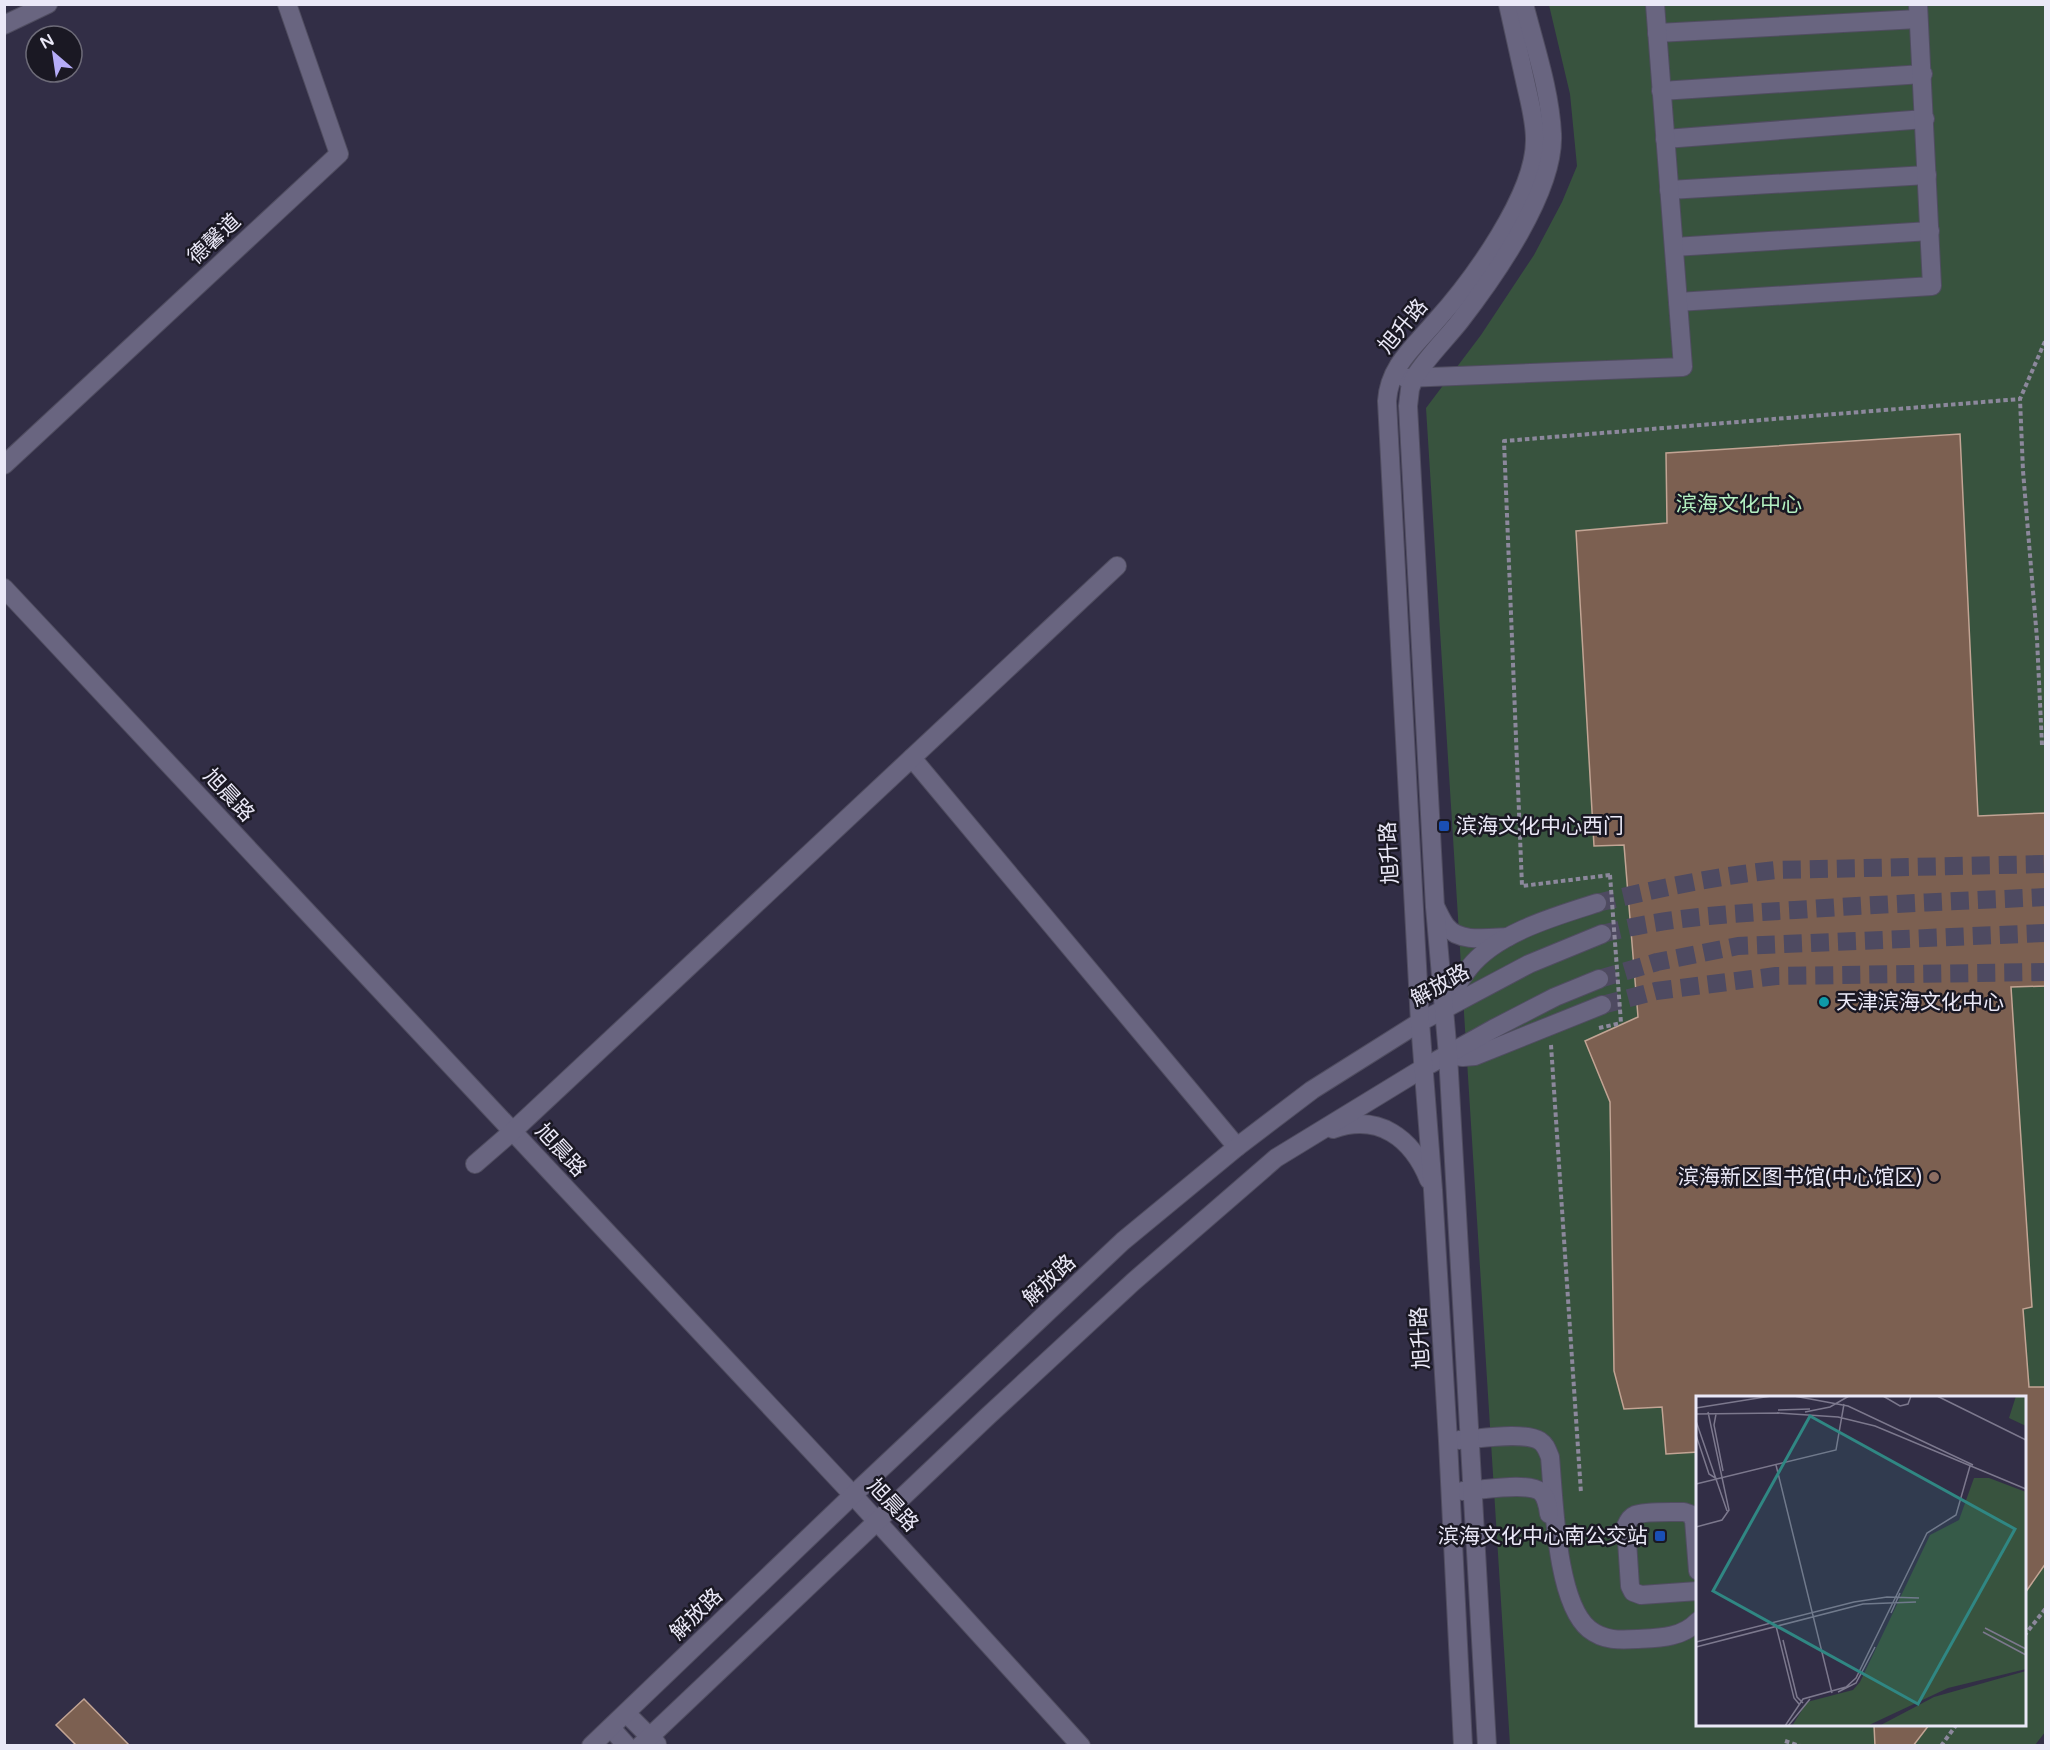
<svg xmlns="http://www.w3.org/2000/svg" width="2050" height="1750" viewBox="0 0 2050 1750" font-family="'Varela Round','Noto Sans SC',sans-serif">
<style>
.green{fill:#38533e;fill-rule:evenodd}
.building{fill:#7c6051;stroke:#c2a494;stroke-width:1.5}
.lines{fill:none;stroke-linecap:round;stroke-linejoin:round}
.minor-tunnel{stroke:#4e4a61;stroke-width:18;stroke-dasharray:18 9;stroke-linecap:butt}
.minor-casing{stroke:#504d60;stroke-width:20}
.path{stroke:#8c889c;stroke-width:4;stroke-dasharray:4.5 3;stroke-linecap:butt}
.minor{stroke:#696580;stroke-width:18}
.path-bridge{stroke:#8c889c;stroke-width:4;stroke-dasharray:4.5 3;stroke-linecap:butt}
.transit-dot{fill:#1a4fb4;stroke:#1a1823;stroke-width:2}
.culture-dot{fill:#0f9aa8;stroke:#1a1823;stroke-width:2}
.education-dot{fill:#8d6e63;stroke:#1a1823;stroke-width:2}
.labels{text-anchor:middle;stroke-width:5;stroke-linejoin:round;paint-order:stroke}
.street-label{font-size:21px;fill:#eae8f7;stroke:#1a1823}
.park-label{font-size:21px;fill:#b3efc0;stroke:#1a1823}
.poi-label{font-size:21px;fill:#eae8f7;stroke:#1a1823;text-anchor:start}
.inset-road{fill:none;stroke:#7c788d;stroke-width:1.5}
.view{fill:#308783;fill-opacity:0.15;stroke:#308783;stroke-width:3}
.inset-edge{fill:none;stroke:#eae8f7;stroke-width:3}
</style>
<rect width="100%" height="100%" fill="#322e46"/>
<path class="green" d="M1549,5H2045L2046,1731L2035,1745H1510L1426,408L1481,335L1534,255L1562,202L1577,166L1570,94ZM1698,1398H2024V1724H1698Z"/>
<g class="building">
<path d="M1960,434L1978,816L2046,813V986L2011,987L2032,1307L2023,1309L2029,1387H2046V1563L2025,1593V1398H1698V1452L1666,1454L1662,1407L1624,1409L1614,1371L1610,1102L1585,1041L1638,1017L1624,845L1594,846L1576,531L1667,523L1666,453Z"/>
<path d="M84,1699L130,1746H77L56,1725Z"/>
<path d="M1874,1725H1929L1913,1746H1875Z"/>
</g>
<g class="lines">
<g class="minor-tunnel">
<path d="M1597,903C1656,889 1715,876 1776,870L2046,864"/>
<path d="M1602,934C1667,917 1728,914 1795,910C1879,904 1962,901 2046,897"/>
<path d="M1599,979L1657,962L1738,946L2046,933"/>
<path d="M1602,1005L1656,991L1776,976L2046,972"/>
</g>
<g class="minor-casing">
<g id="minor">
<path d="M4,25L48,4"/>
<path d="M1657,33L1918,19"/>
<path d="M1661,91L1923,74"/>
<path d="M1665,139L1925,119"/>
<path d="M1669,190L1927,175"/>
<path d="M1674,247L1930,231"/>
<path d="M1678,302L1932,286L1918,4"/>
<path d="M1405,378L1683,367L1655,4"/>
<path d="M4,465L339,154L287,4"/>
<path d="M4,588L853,1495L1081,1746"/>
<path d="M912,758L1237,1147"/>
<path d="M1436,908C1439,914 1442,921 1446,926C1459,943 1488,938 1508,937"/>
<path d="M1444,1008C1452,995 1459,980 1469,968C1496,933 1556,916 1597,903"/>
<path d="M1448,1055L1463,1057L1475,1056L1602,1005"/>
<path d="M1333,1129C1379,1113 1412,1138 1429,1180"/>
<path d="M475,1164L513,1131L1117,566"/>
<path d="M1459,1440C1478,1439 1524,1431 1540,1441C1546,1445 1547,1450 1550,1457C1554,1500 1556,1602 1589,1629C1604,1641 1620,1640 1638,1639C1659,1638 1682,1638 1698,1621"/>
<path d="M1462,1491C1480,1491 1527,1481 1541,1492C1547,1498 1548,1507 1549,1514"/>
<path d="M1698,1571L1694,1520L1690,1514L1684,1512C1673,1512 1644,1511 1635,1515C1630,1517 1628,1521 1626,1526L1630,1586L1633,1592L1641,1595L1698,1591"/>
<path d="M626,1713L657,1744"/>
<path d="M611,1728L627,1746"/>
<path d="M591,1746L853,1495L1123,1241L1237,1147L1312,1090L1420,1022L1529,964L1602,934"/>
<path d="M640,1746L988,1416L1133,1282L1276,1158L1425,1067L1493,1029L1555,997L1599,979"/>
<path d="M1463,1746L1448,1441L1433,1190L1420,1022L1387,401C1389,366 1415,346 1436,321C1472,281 1536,194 1535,139C1535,121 1530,103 1526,85C1520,58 1514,31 1508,4"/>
<path d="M1487,1746L1448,1055L1435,907L1408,406L1410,389L1414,378C1427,357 1445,340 1460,321C1494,277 1555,191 1552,134C1550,91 1535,47 1524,4"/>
</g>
</g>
<g class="path">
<path d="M2042,745L2037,639L2023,471L2020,399L2046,339"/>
<path d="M1610,875L1522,886L1504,441L2020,399"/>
<path d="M1599,1028L1621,1023"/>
<path d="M1551,1045L1581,1493"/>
<path d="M2024,1636L2046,1608"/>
<path d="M1785,1741L1800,1746"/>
<path d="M1941,1746L1957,1724"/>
</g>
<use href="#minor" class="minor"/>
<path class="path-bridge" d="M1610,875L1621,1023"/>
</g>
<g class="transit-dot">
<rect x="1438" y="820" width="12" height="12" rx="3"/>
<rect x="1654" y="1530" width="12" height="12" rx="3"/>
</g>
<circle class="culture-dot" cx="1824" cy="1002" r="6"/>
<circle class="education-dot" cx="1934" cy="1177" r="6"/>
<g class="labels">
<g class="street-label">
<text transform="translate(214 239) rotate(-43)" y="7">德馨道</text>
<text transform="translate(1403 326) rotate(-50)" y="7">旭升路</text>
<text transform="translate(229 795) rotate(47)" y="7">旭晨路</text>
<text transform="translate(1389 853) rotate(-93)" y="7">旭升路</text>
<text transform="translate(1440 985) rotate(-29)" y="7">解放路</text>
<text transform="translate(561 1150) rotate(47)" y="7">旭晨路</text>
<text transform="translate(1049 1280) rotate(-43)" y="7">解放路</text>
<text transform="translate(1420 1338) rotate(-93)" y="7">旭升路</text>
<text transform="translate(893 1505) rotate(47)" y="7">旭晨路</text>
<text transform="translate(696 1614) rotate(-44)" y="7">解放路</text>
</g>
<g class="park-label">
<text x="1739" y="511">滨海文化中心</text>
</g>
<g class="poi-label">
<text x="1456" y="833">滨海文化中心西门</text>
<text x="1836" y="1009">天津滨海文化中心</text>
<text x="1922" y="1184" text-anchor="end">滨海新区图书馆(中心馆区)</text>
<text x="1648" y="1543" text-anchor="end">滨海文化中心南公交站</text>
</g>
</g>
<g transform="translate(1696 1396)">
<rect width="330" height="330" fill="#322e46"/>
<path d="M320,0H330V30L313,22ZM278,82H293L330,96V273L252,292L171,330H96L111,306L157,294L164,286L234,139L263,124ZM330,275V330H183L238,301Z" fill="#38533e"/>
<path class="inset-road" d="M98,0L152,10L277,69M187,0L204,10L212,8L215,0M241,0L330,44M0,12L75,0M82,14L114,13M109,16L134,11L153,0M81,17L142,21L179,30L330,93M0,18L84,17M20,18L18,29L27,75M0,25L31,115M0,39L13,78L21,83M80,69L136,297M0,88L140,54L148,8M0,131L26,124L33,114L12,16M195,217L204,197M80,230L98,302L103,308M289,232L330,253M287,236L330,259M87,244L101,301L107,307M0,246L158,206L191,201L223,202M0,251L167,208L220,206M142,296L160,287L179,251M89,330L107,303L150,291L160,282L231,137L260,119L274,70M92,330L114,303"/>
<path class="view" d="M114,20L319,133L222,308L17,195Z"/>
<rect width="330" height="330" class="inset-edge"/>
</g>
<rect width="2050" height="1750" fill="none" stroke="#eae8f7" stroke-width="12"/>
<g transform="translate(54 54) rotate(331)"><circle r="28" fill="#1a1823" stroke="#6d6b78" stroke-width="1.5"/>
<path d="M0-4.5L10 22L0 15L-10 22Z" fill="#b5acf8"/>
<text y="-9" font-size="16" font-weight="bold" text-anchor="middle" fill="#eae8f7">N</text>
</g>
</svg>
